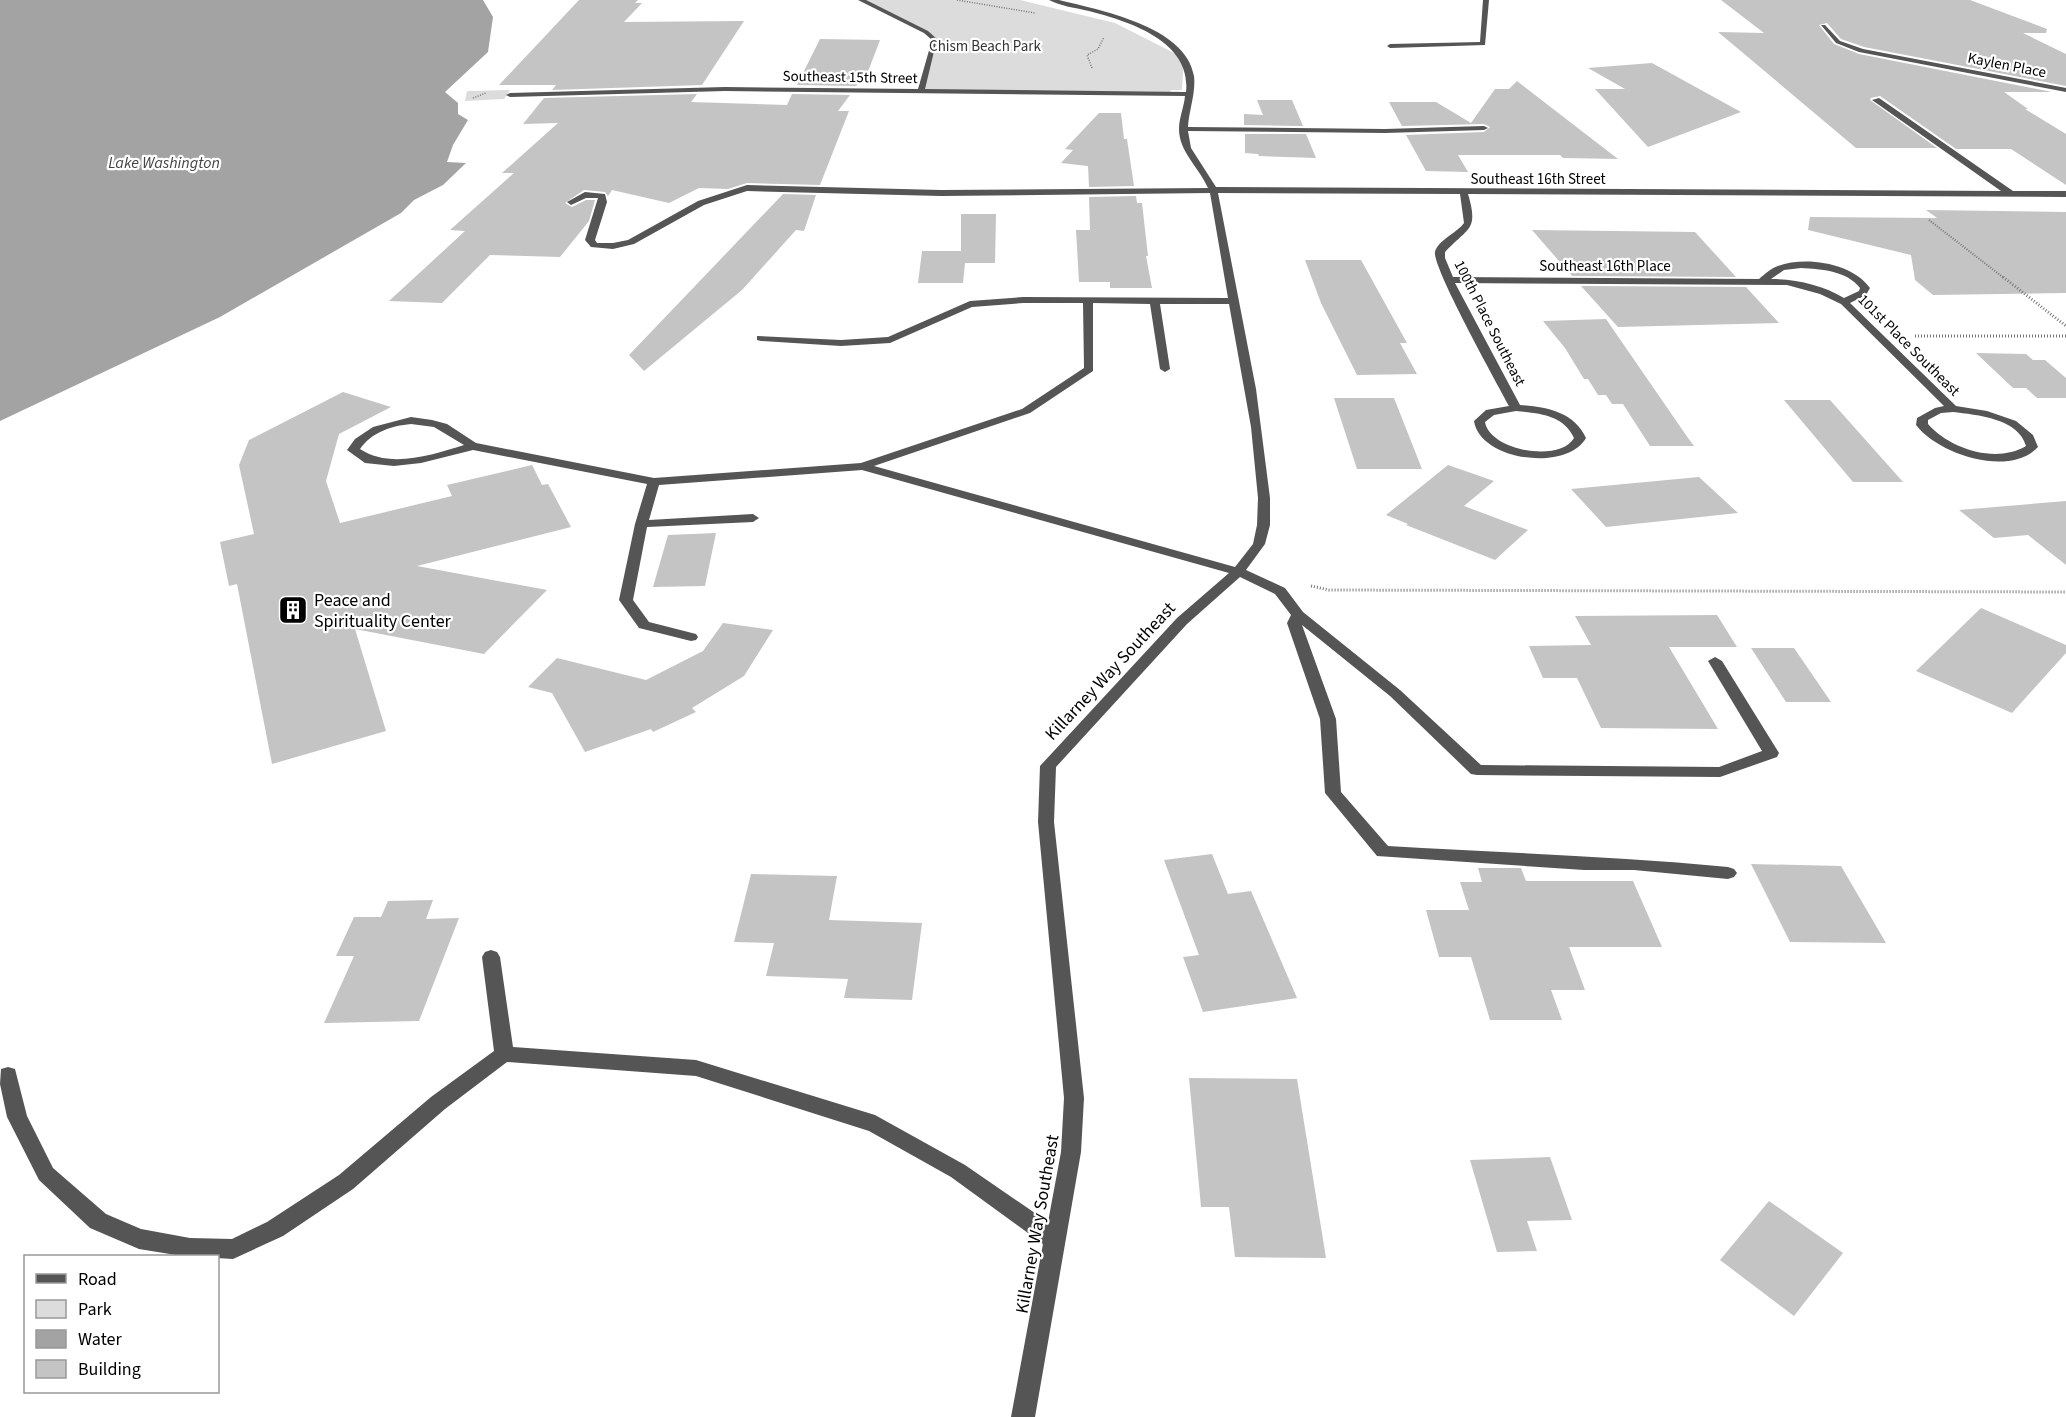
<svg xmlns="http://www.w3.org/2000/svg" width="2066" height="1417" viewBox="0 0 2066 1417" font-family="'Source Sans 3',sans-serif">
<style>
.green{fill:#dcdcdc}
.water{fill:#a3a3a3}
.building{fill:#c4c4c4}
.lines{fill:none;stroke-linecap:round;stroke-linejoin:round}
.path-far2{stroke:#777;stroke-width:1.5;stroke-dasharray:1 1.5;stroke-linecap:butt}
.path-far1{stroke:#777;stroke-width:2;stroke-dasharray:1 1.5;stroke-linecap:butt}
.path{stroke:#777;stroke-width:3;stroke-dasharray:1 2;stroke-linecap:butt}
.minor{fill:#555;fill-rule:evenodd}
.labels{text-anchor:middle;stroke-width:4.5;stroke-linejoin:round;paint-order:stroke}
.far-park-label{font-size:15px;fill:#333;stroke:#fff}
.far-street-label{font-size:15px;fill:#000;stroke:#fff}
.far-water-label{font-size:16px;font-style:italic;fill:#444;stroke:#fff}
.poi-label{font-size:18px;fill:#000;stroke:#fff;text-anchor:start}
.street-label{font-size:18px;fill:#000;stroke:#fff}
</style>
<rect width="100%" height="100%" fill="#fff"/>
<g class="green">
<path d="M864,0H1020L1115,23L1184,58L1182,90H1171L1170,93L921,91L935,45L931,35Z"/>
<path d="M510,90L504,99L465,101L467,91Z"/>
</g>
<path class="water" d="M0,0H483L493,17L488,52L445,92L458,103V114L468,120L453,145L447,162L466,163L443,185L414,200L401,213L220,317L0,421Z"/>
<g class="building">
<path d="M579,0H638L635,3H642L624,22L744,21L702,85L552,90L556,85H499Z"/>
<path d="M1721,0H1970L2047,29L2046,33H2023L2066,54V86L1864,47L1841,39L1827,23L1819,25L1834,44L1859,54L2052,92H2004L2028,109H2025L2066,134V185L2011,149H1956L1880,96L1871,98L1870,100L1937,148H1856L1718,32L1764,33Z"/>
<path d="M820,39L880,40L869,69L856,86L797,85Z"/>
<path d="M1652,63L1741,112L1648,147L1595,89H1625L1588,68Z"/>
<path d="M1517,81L1618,159L1563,158L1560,155H1458L1468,172L1426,171L1406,135L1484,132L1490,127L1484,124L1402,126L1389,102H1436L1471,123L1495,89H1509Z"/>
<path d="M697,94L691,102L787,105L792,94L850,95L838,111H849L820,185L747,183L728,189L699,188L669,203L612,190L608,196L605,192L584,190L565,203L572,207L586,200H595L589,221L560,257L490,255L442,303L389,301L465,231L450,230L514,173H502L558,123L523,124L544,98Z"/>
<path d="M1257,100H1292L1303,126L1244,125V114L1263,115Z"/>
<path d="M1099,113H1121L1124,139H1127L1134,186L1089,187L1088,166L1061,163L1073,150L1065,149Z"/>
<path d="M1245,134H1306L1316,158L1259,156L1258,154L1245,153Z"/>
<path d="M783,194L816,195L804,231L796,230L742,290L644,371L629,355Z"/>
<path d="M1136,196L1137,203H1142L1148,256H1146L1152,288H1110V282H1079L1076,230H1090L1089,197Z"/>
<path d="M1926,210L2066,212V293L1933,295L1915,280L1911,255L1808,230L1810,217L1937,218Z"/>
<path d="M961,214H996L995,263H965L963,283H918L922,251H961Z"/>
<path d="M1532,230L1695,232L1736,277L1572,276Z"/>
<path d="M1305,260H1361L1407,343H1400L1417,374L1357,375L1321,303Z"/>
<path d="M1581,286L1746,287L1779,323L1618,327Z"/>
<path d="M1606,319L1688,438L1694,446H1650L1623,404H1612L1606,395H1598L1588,379H1584L1565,348L1543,321Z"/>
<path d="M1976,353L2026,354L2033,360H2045L2066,378V398H2037L2026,388H2013Z"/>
<path d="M343,392L391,407L339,434L326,481L340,523L452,496L447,485L532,465L542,485L548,484L571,527L417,566L547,590L484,654L355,629L386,731L272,764L237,584L229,586L220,542L254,534L239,465L249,440Z"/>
<path d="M1334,398H1394L1422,469H1357Z"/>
<path d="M1784,400H1830L1903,482H1853Z"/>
<path d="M1448,465L1494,481L1464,506L1528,530L1495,560L1406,525L1408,524L1386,515Z"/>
<path d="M1699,477L1738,513L1606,527L1571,489Z"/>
<path d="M2066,501V565L2028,535L1994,538L1959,510Z"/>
<path d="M716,533L705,586L653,587L668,535Z"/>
<path d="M1981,608L2066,645V653L2012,713L1916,671Z"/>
<path d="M1717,615L1737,647H1669L1718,729L1601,728L1577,678H1543L1529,646L1591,645L1575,616Z"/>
<path d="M723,623L773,630L744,676L692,708L696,712L653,732L651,729L585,752L552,693L528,687L557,658L646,680L703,651Z"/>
<path d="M1751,648H1794L1831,702H1786Z"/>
<path d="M1212,854L1228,894L1251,891L1297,998L1203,1012L1183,957L1199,955L1164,860Z"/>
<path d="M1751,864L1841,866L1886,943L1790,942Z"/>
<path d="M1478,868H1521L1526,881H1633L1662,947H1569L1585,990H1551L1562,1020H1490L1471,957H1439L1426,910H1469L1460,882H1482Z"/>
<path d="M751,874L837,876L829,920L922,923L912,1000L844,998L848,979L766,976L774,943L734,942Z"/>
<path d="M433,900L426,919L459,918L419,1021L324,1023L354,956H336L354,917H381L388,901Z"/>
<path d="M1189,1078L1297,1079L1326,1258L1235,1257L1229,1207H1201Z"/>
<path d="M1550,1157L1572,1220L1527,1221L1537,1251L1497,1252L1470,1160Z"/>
<path d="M1769,1201L1843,1253L1794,1316L1720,1260Z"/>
</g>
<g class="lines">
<g class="path-far2">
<path d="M957,0L1035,13"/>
<path d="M1092,68L1087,55L1098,49L1104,37"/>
<path d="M473,98L486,93"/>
</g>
<path class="path-far1" d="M1929,220L2004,278"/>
<g class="path">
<path d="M2003,277L2066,326"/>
<path d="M1915,336H2066"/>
<path d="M1311,586L1329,590L2066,592"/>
</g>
<g class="minor">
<path d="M858,0H866L928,31L937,39L925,89L1186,92C1192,41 1128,21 1089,11C1076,8 1060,6 1049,0H1059C1099,10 1186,26 1194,76C1196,93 1189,110 1188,127L1385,129L1484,126L1488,128L1484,130L1385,133L1188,131L1191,148L1216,187L2001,191L1872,100L1879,98L2013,191H2066V197L1468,194C1479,231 1468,227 1445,252V258L1453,277L1759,279C1765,274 1771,268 1778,266C1806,256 1852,263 1870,288L1866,295L1850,303L1956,406L1987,411L2016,421L2033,435L2038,447C2009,478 1938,454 1916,425L1917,418L1935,408L1944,406L1841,304L1820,294L1787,285L1455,283L1520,405C1547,407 1574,412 1586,438C1567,472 1480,461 1474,421L1486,410L1509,406C1498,385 1432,267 1435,252C1438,240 1457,233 1464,223L1460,194L1218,193L1256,389L1270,498V525L1265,544L1246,570L1285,588L1303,612L1400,690L1481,765L1719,767L1762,751L1708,661L1715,657L1722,661L1779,753L1777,757L1720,777L1477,775L1471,774L1390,696L1302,625L1336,719L1341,792L1388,846C1501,853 1615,856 1728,867L1734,869L1737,873L1734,877L1728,879L1634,870H1584L1377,856L1325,793L1320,719L1287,623L1291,615L1275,594L1240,577L1187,624L1056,767L1054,822L1084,1098L1081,1152L1035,1417H1011L1043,1244L951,1177L869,1131L696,1076L507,1062L445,1109L353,1189L283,1236L233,1259L182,1256L139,1249L90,1228L39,1180L7,1117L0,1084L1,1069L8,1067L15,1069L27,1116L53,1168L106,1214L141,1229L190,1238L232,1239L267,1222L339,1175L431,1097L494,1051L482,957L485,952L491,950L497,952L500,957L513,1047L696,1060L875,1115L965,1165L1048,1222L1061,1152L1064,1098L1038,822L1040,766L1177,618L1229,573L862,470L659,485L649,520L753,514L759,518L753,522L647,527L633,600L649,622L696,634L698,637L696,640L691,641L639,628L619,600L635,524L647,484L473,450L421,463L394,466L365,463L347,450L355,439L373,427L411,417L432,420L447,424L476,443L654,478L861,463L1022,409L1084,368L1083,303H1023L972,307L890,343L841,346L761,341L757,340V336L841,340L888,337L970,301L1023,297L1228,298L1210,193L941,196L747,191L704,205L634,244L613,249L591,247L585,240L598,198H586L571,205L567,202L585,192L605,194L607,202L595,240L597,243H613L628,240L698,201L747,185L941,190L1208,188C1199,167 1179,152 1179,129C1179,118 1184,107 1185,96L725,91L510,97L506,95L510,93L725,87L918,89L932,40L924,33ZM1801,268C1822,269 1847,271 1860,288L1859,291L1844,298C1823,285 1796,279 1771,279L1784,270ZM1093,303L1150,304L1160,369L1165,372L1170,369L1160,304H1229L1251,427L1258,498L1257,525L1253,544L1235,567L874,466L1030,413L1093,371ZM1516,411C1538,413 1564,415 1574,438C1560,463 1490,451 1485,422L1494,415ZM1953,412C1977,415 2018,418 2026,446C1996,464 1950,449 1928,424V420L1941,413ZM411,424L434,427L464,445C432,455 390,469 360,449C372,432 391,426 411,424Z"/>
<path d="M1483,0H1489L1485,45L1390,48L1387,46L1390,44L1480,42Z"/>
<path d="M1821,25H1825L1840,41L1863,49L2066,88V92L1859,52L1836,43Z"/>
</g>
</g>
<defs>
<g id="building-square" transform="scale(1.5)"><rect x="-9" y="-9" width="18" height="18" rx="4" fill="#000" stroke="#fff"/><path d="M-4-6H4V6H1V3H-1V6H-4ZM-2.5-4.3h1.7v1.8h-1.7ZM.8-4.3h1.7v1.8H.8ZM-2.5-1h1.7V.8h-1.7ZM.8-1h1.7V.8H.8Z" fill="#fff"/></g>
</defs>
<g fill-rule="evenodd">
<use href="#building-square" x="293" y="610"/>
</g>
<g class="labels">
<g class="far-park-label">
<text x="985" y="51">Chism Beach Park</text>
</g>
<g class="far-street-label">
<text transform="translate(2007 65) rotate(11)" y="5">Kaylen Place</text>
<text transform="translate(850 77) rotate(1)" y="5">Southeast 15th Street</text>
<text x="1538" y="184">Southeast 16th Street</text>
<text x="1605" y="271">Southeast 16th Place</text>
<text transform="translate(1490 323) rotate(63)" y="5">100th Place Southeast</text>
<text transform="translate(1909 345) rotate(45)" y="5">101st Place Southeast</text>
</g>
<g class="far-water-label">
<text x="164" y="168">Lake Washington</text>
</g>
<g class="poi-label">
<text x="314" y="606">Peace and<tspan x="314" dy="21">Spirituality Center</tspan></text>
</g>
<g class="street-label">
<text transform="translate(1110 671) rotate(-47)" y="6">Killarney Way Southeast</text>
<text transform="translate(1037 1224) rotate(-80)" y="6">Killarney Way Southeast</text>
</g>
</g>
<rect x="24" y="1255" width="195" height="138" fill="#ffffff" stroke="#999999" stroke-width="1.5"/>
<rect x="36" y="1274" width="30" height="9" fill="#555555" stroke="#999999" stroke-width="1.5"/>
<text x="78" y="1285" font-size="18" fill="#000000">Road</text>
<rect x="36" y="1300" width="30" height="18" fill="#dcdcdc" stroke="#999999" stroke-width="1.5"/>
<text x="78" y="1315" font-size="18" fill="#000000">Park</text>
<rect x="36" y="1330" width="30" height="18" fill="#a3a3a3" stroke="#999999" stroke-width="1.5"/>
<text x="78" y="1345" font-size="18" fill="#000000">Water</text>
<rect x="36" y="1360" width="30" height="18" fill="#c4c4c4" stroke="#999999" stroke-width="1.5"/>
<text x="78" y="1375" font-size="18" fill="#000000">Building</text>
</svg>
